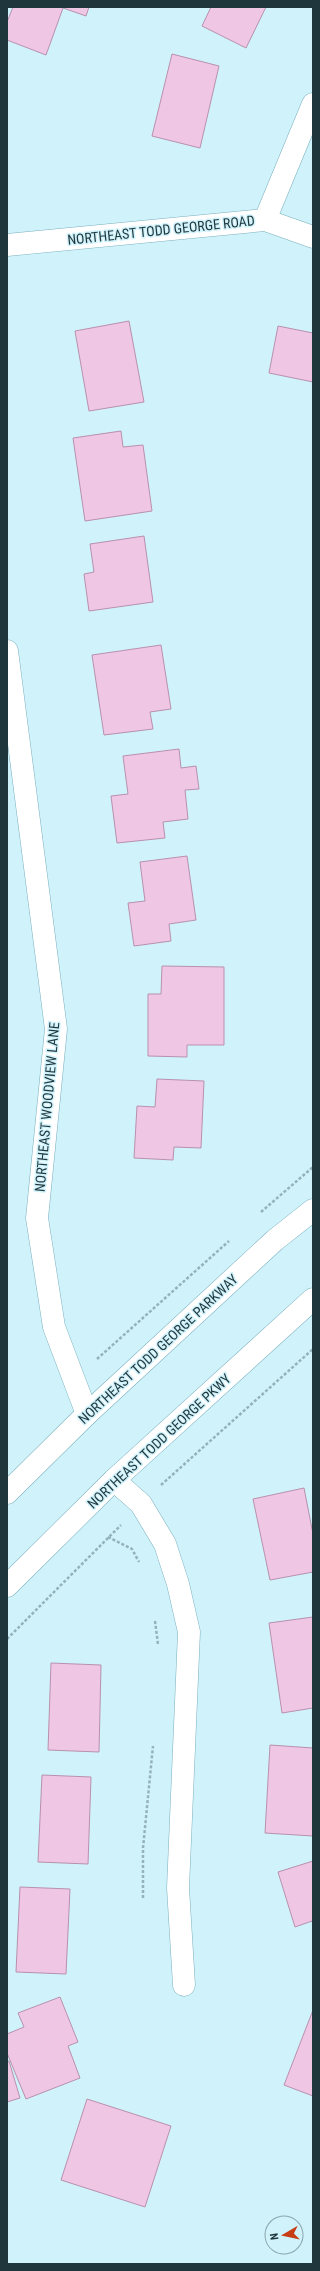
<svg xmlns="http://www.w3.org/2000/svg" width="320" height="2271" viewBox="0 0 320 2271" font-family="'Roboto Condensed',sans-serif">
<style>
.building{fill:#efc6e4;stroke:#b891ae}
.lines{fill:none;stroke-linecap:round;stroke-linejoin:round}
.street-casing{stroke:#79b0be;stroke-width:23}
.secondary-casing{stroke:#79b0be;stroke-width:23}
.path{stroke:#94b2ba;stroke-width:2.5;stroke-dasharray:3 2;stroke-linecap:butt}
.street{stroke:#fff;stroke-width:22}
.secondary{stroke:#fff;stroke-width:22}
.labels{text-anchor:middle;stroke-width:3;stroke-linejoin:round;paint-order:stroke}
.street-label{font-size:14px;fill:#1f363c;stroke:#d0f2fb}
</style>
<rect width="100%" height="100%" fill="#d0f2fb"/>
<g class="building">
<path d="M13,7H89L86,16L63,8L46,55L7,40V22Z"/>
<path d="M211,7H266L246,48L202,26Z"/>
<path d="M172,54L219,66L200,148L152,136Z"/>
<path d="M129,321L144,402L89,411L75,331Z"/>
<path d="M278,326L313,333V382L269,373Z"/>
<path d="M121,431L123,447L143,445L152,511L85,521L73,438Z"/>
<path d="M144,536L153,602L89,611L84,574L94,572L90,544Z"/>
<path d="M161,645L171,709L150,712L153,729L104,735L92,655Z"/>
<path d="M179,749L181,768L196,766L199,789L185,790L188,819L163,822L165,838L117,843L111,796L128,794L123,756Z"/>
<path d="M187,856L196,920L169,924L171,941L134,946L128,903L145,901L140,862Z"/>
<path d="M162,966L224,967V1045H187V1057L148,1056V994H161Z"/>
<path d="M157,1079L204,1081L201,1148L174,1147L173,1160L134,1158L137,1106L155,1107Z"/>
<path d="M304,1488L313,1534V1572L270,1580L253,1499Z"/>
<path d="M313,1617V1708L282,1713L269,1623Z"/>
<path d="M51,1663L101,1665L99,1752L48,1750Z"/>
<path d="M270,1745L313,1748V1836L265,1833Z"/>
<path d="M42,1775L91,1777L88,1864L38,1862Z"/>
<path d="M313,1861V1925L312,1921L295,1927L278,1872Z"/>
<path d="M20,1887L70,1889L66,1974L16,1972Z"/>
<path d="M60,1997L78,2042L68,2046L80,2078L26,2099L7,2053V2034L24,2027L18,2013Z"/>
<path d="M313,2010V2096L284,2085Z"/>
<path d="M9,2061L20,2098L7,2102V2062Z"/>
<path d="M87,2099L171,2126L145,2207L61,2180Z"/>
</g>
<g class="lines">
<g class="street-casing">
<g id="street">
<path d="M265,220L313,104"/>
<path d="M7,245L265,220L313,237"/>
<path d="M7,651L56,1029L37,1218L54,1327L87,1414"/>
<path d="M114,1480L141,1504L165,1544L178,1584L189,1632L178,1888L184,1985"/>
</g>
</g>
<g class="secondary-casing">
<g id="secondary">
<path d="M7,1493L87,1414L275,1240L313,1210"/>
<path d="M7,1586L114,1480L313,1299"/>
</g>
</g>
<g class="path">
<path d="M261,1212L313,1167"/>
<path d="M97,1359L229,1241"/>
<path d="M161,1485L313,1349"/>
<path d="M108,1537L132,1549L139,1562"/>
<path d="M155,1621L158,1644"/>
<path d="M7,1639L121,1525"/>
<path d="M143,1898V1848L153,1746"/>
</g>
<use href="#street" class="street"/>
<use href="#secondary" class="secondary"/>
</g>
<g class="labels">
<g class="street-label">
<text transform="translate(161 230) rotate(-6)" y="5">NORTHEAST TODD GEORGE ROAD</text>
<text transform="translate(47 1107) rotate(-85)" y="5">NORTHEAST WOODVIEW LANE</text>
<text transform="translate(158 1349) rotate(-43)" y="5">NORTHEAST TODD GEORGE PARKWAY</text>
<text transform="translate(159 1441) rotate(-43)" y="5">NORTHEAST TODD GEORGE PKWY</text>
</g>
</g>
<rect width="320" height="2271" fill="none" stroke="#1f363c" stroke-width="16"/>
<g transform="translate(284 2235) rotate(261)"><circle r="19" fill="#d0f2fb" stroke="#89a7af"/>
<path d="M0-3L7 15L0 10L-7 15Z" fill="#c73e14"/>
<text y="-6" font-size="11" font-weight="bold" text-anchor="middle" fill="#1f363c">N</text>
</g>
</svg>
